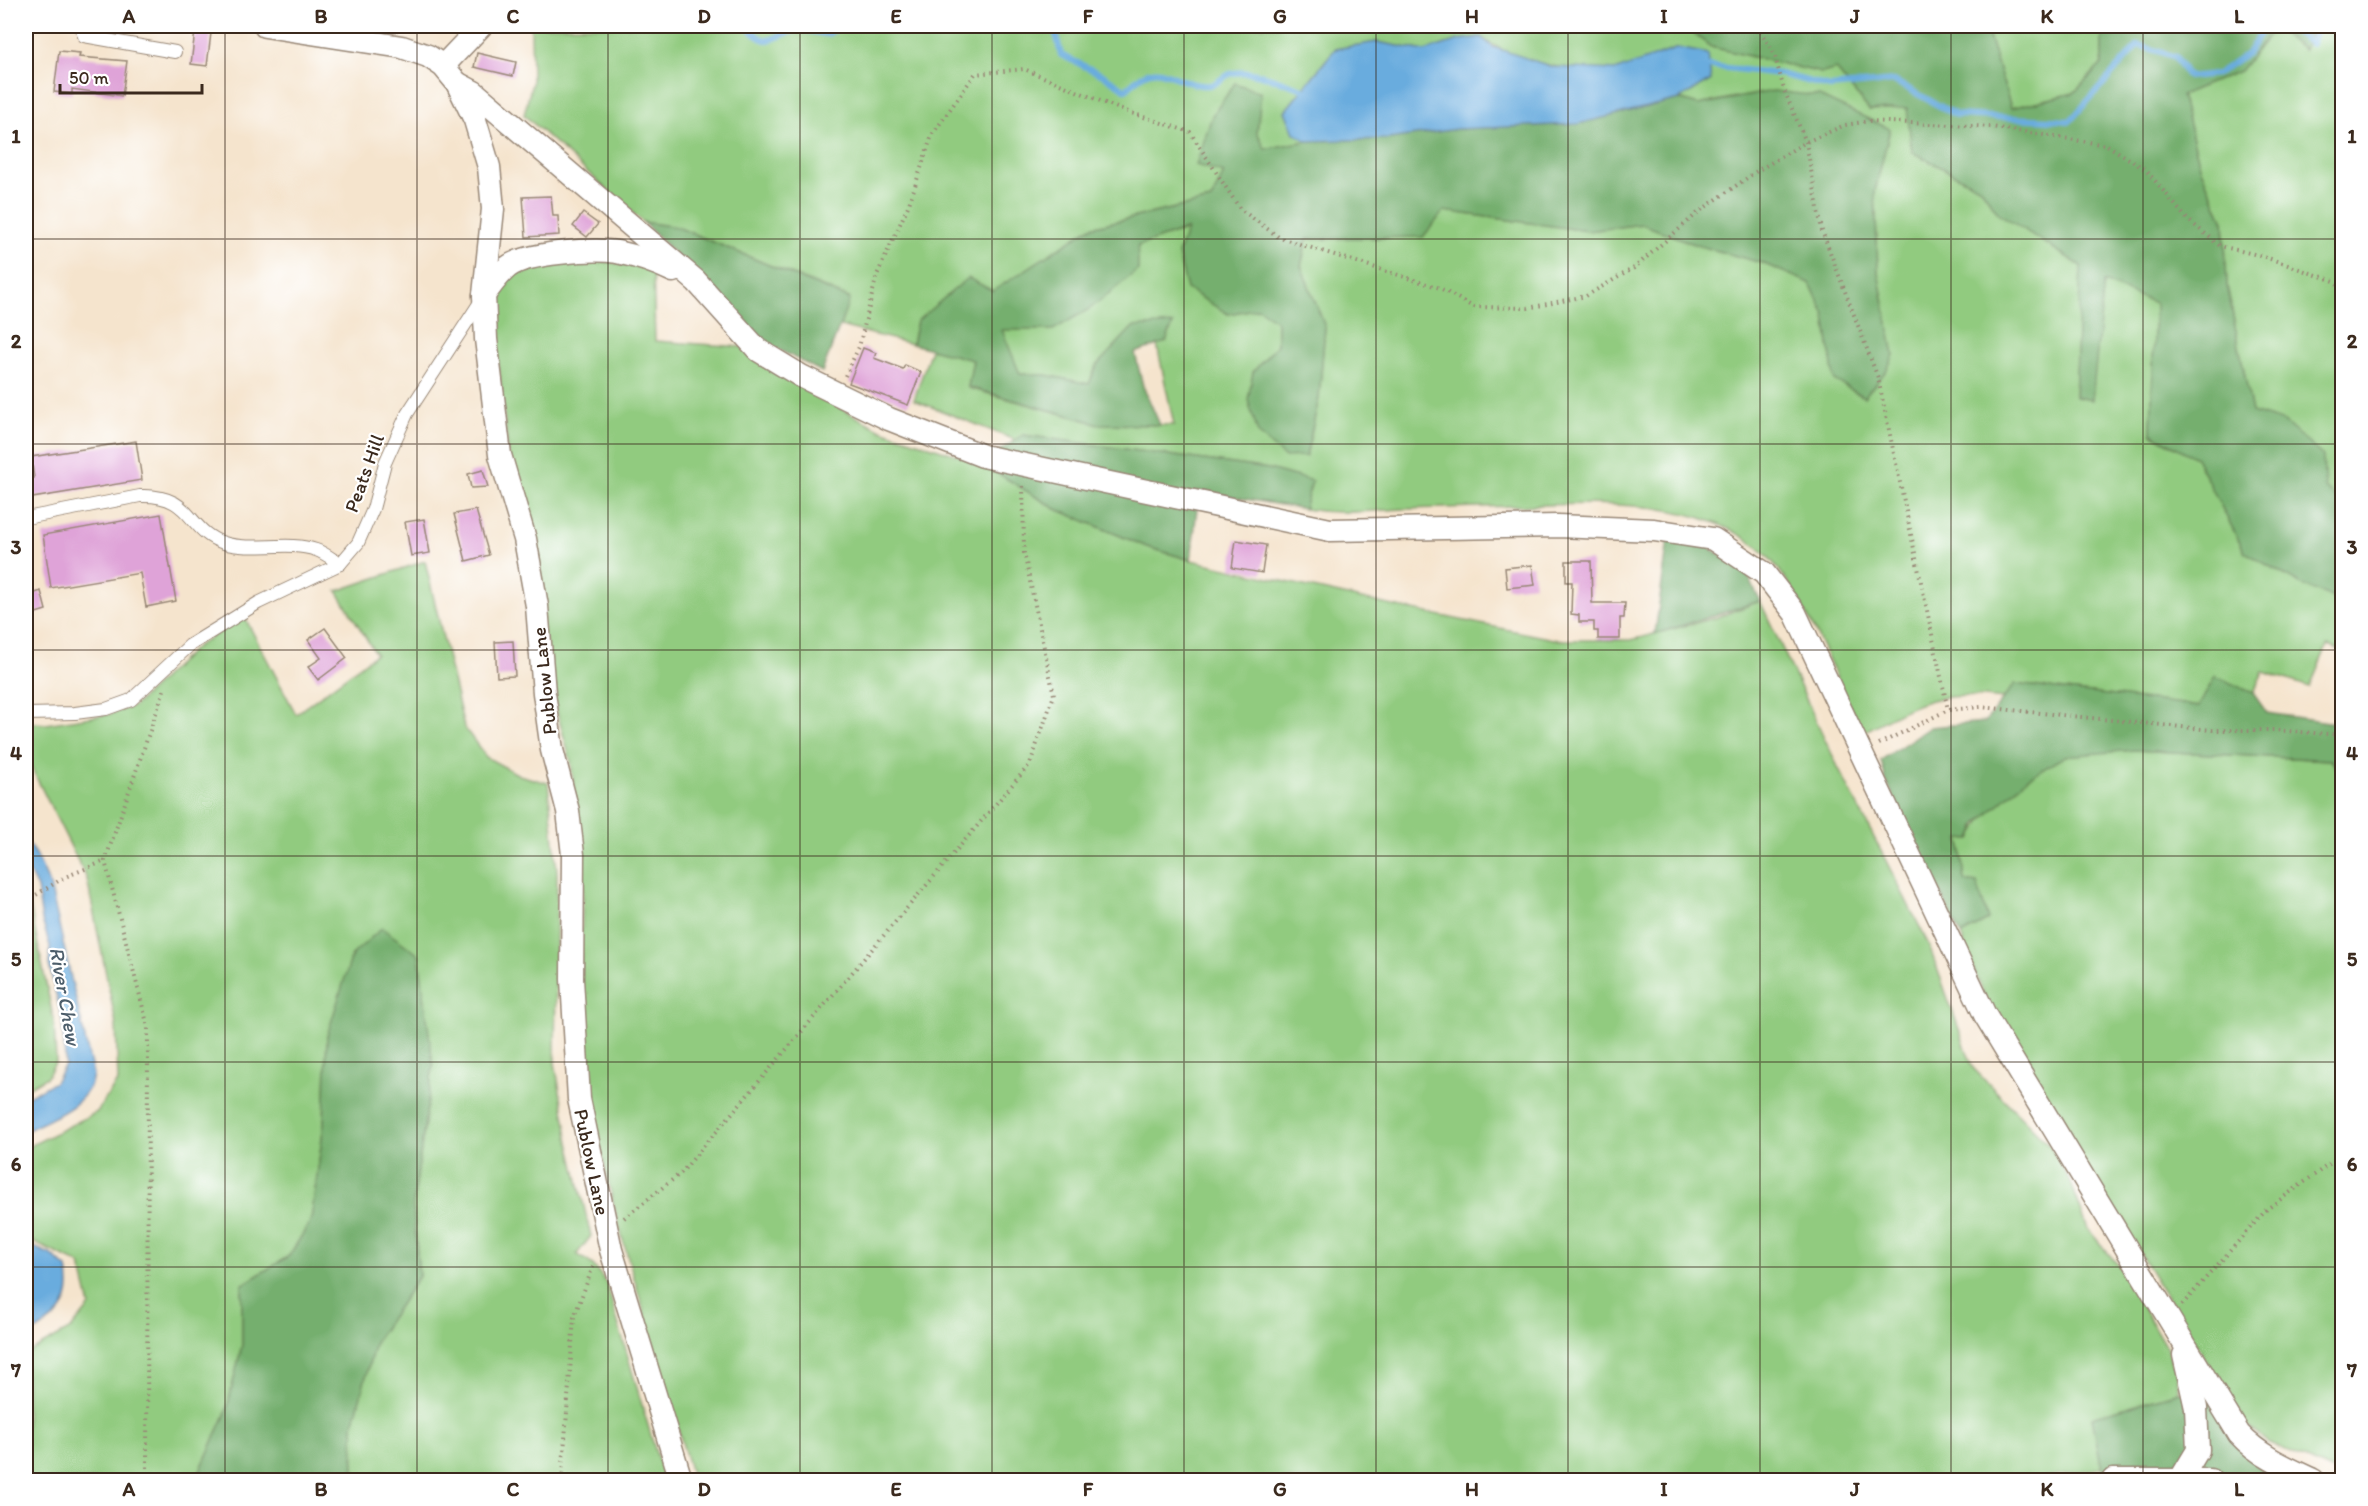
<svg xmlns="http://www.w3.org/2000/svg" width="2368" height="1506" viewBox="0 0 2368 1506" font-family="Itim,sans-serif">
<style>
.green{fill:#91cb7f;stroke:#667a4e;stroke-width:1.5}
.forest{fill:#74af6e;stroke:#586c46;stroke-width:1.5}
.water{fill:#69acde;stroke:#526b7e;stroke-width:1.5}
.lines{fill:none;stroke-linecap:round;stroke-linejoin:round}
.stream{stroke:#69acde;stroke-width:6}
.building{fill:#dfa3d8}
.service-casing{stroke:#988776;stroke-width:14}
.minor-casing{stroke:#988776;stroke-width:25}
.path{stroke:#988776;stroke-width:4;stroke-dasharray:1.5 4.5;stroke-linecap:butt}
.service{stroke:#fff;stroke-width:12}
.minor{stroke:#fff;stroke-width:22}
.grid{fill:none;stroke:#3b2a1e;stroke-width:1.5;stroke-opacity:0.55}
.labels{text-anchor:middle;stroke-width:4.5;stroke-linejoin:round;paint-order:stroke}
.street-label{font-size:20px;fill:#3b2a1e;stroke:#fff}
.water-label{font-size:21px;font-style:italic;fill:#4d5e6b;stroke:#fff}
.neatline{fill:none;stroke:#3b2a1e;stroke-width:2}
.grid-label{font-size:20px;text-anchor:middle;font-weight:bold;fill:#3b2a1e}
</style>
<rect width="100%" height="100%" fill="#fff"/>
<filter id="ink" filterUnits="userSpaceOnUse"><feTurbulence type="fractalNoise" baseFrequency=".0167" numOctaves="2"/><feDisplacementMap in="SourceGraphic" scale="12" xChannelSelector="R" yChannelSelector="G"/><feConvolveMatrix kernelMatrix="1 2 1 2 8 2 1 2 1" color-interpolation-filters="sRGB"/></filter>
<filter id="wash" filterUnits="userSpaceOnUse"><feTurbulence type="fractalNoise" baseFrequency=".008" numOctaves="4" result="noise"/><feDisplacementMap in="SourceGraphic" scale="24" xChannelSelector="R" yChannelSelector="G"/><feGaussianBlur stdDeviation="1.35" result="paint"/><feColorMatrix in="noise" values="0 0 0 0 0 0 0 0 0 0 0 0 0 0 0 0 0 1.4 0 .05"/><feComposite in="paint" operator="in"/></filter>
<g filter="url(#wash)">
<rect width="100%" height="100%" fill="#f5e4cd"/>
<g class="green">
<path d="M531,26H1684L1711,47L1822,73L1836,69L1869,110L1908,107L1912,152L1981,188L1998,213L2082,266L2075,397L2100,317L2104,282L2155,303L2151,433L2196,458L2245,552L2334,598L2340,622H2342V651L2327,646L2310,687L2263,672L2253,693L2216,677L2199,706L2015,684L2003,699C1936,690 1920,701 1862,733C1837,681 1812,613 1777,567C1721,495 1599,503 1517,506C1479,507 1442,508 1404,509C1366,511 1342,515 1304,509L1312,481L1269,469L1023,435L1015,440L914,400L931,349L973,360L968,388L1099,424L1174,425L1157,345L1166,342L1172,324L1097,365L1089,384L1045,375L1019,374L1001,330L1137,246L1188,229L1228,314L1260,308L1277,322V345L1253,372L1306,456L1319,398L1325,327L1301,266L1307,239L1423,237L1444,211L1588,231L1642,224L1700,246L1762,263L1810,283L1825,315L1834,380L1894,355L1878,273L1875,191L1890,129L1735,97L1698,105L1679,99L1711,80L1678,48C1659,55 1637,66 1617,70C1579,76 1511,60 1481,37L1459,40L1425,51L1377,42L1335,49L1285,111L1294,132L1307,141L1265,149L1257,132L1260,93L1197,165L1225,173L1211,200L1091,227L993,292L917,321L912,344L840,326L849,298L677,227L643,222L524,115L532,83Z"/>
<path d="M1982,26H2102V64L2074,93L2011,108L1986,27Z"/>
<path d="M2314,26H2342V502L2325,488L2284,422L2252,413L2227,286L2224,221L2201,170L2181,95L2240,71L2274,28L2304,49Z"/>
<path d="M577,257L653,269L655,341L743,347L769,370L881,430L981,463L1056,509L1147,547L1191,560L1379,603L1558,640H1631L1718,617L1760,601L1838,767L1928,943L1973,1068L2050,1146L2071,1183L2088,1229L2118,1265L2167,1349L2178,1376V1392L2092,1417L2102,1468L2029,1480H693L618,1223L587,1091L580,987L583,877L571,762L550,688L508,452L495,330V296L512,273Z"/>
<path d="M425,561L464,727L486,757L519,775L548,783L557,871L555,1063L569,1142L591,1236L577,1254L593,1265L606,1282L664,1480H354L353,1425L375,1342L419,1276L413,1205L433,1065L327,1036L324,1123L311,1221L289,1256L242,1285V1345L226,1413L196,1480H26V1354L71,1329L90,1306L80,1264L26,1239V1148L97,1112L118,1080L116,1024L87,879L26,757V722L46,724L110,714L134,706L196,647L244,616L296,714L376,654L337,591Z"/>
<path d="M2134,750L2331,760L2342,775V1476L2268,1443L2245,1423L1991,1014L1961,935L1988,920L1965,881L1960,838L1971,839C1983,810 2034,767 2064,756C2082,750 2115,752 2134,750Z"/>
<path d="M26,887L54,1022L56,1061L47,1077L26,1089Z"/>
</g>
<g class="forest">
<path d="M1684,26L1986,27L2011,108L2074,93L2102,64V26H2314L2304,49L2274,28L2240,71L2181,95L2201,170L2224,221L2227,286L2252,412L2284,422L2323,456L2325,488L2342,502V622L2340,623L2334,598L2300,584L2245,552L2196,458L2151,433L2155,303L2104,282L2092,400L2075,397L2081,266L1998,213L1981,188L1912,152L1907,108L1869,110L1836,69L1822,73L1711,47Z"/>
<path d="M1235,83L1261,93L1257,132L1265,149L1307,141L1389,139L1457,129L1578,124L1679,99L1698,105L1773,91L1819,96L1890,129L1875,191L1878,273L1894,355L1886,371L1864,397L1834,380L1825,315L1810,283L1762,263L1700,246L1642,224L1588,231L1444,211L1423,237L1307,239L1301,266L1325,327L1319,398L1306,456L1284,457L1258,433L1248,400L1253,372L1277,345V322L1259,308L1228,314L1187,289L1178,254L1187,229L1138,246V270L1091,308L1053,330H1002L1020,374L1045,375L1089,384L1097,365L1133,327L1173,324L1166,342L1135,353L1143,386L1160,425L1099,424L968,387L973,360L912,344L917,321L968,278L993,291L1091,227L1211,200L1224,173L1196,165L1212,116Z"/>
<path d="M643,222L677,227L850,299L822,372L762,341Z"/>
<path d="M1023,435L1269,469L1312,481L1304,509L1199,491L1191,560L1147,547L1056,509L981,463Z"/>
<path d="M1668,540L1708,547L1746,571L1760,601L1655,634Z"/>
<path d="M2215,676L2253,693L2267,713L2342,724V775L2331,760L2134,750L2065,756L2028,778L1977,824L1971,839L1960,838L1965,881L1977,883L1988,920L1961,935L1886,781L1881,760L1930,727L1985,722L2015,684L2199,706Z"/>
<path d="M382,928L419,955L433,1065L413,1205L419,1276L375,1342L353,1425L354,1480H196L226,1413L242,1345V1285L289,1256L311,1221L324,1123L327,1036L352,955Z"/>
<path d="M2200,1386L2302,1480H2104L2092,1417Z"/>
</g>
<g class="water">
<path d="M1481,37L1493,47L1553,67L1617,70L1678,48L1708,54L1711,80L1679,99L1578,124L1457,129L1389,139L1307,141L1294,133L1285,111L1335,49L1377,42L1425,51L1459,40Z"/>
<path d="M26,840L36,854L50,885L93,1074C90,1106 50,1118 26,1131V1097L55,1082L65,1065V1057L62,1019L49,965L50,946L42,920L37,888L26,866Z"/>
<path d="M26,1244L50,1254L67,1268C76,1306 56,1319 26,1337Z"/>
</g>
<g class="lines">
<g class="stream">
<path d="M747,26C768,51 772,36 796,30C805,28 818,34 828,34L840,26"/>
<path d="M1054,26L1061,55L1103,75L1126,90C1157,54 1168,81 1201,85C1217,87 1218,79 1230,74C1251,67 1283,83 1303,89"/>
<path d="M2288,26L2311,44L2317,26"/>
<path d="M1709,66L1780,74L1830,87L1894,81L1956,115L2070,121L2138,45L2176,57L2188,77L2217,74L2248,53L2265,26"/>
</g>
</g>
<g id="blocks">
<g class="building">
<path d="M195,31L211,33L207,66L191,64Z"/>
<path d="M59,51L80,53L79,57L127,61L122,96L72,89V94L54,92Z"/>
<path d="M477,53L516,62L513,76L474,67Z"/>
<path d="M551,196L553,216H558L559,235L526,237L523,197Z"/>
<path d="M583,213L598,224L587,237L573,226Z"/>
<path d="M863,348L876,353L874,358L903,369L905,365L921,372L908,405L849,383Z"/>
<path d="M136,441L142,480L26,499V479L34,478L31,457Z"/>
<path d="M483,470L488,487L471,488L468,474Z"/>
<path d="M476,510L489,555L466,561L454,514Z"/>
<path d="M161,514L176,601L146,607L140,573L51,588L43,535Z"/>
<path d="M424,519L430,553L411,556L405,522Z"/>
<path d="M1236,540L1266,545L1262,573L1232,568Z"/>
<path d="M1566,561H1591L1592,603H1625L1624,618H1620V639H1598V631H1594V622H1579V615L1571,614L1572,582H1566Z"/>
<path d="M1532,565L1535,585L1507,588L1505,568Z"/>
<path d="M41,591L46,610L26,616V596Z"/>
<path d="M325,628L347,658L318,680L308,667L321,658L308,640Z"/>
<path d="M513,641L515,676L497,677L495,642Z"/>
</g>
</g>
</g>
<g filter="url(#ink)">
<use href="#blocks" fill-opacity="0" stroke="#988776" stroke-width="1.5"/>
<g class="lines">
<g class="service-casing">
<g id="service">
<path d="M81,26L84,36L175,52"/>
<path d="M26,518L140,496C194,494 186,531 224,543C253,552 288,540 316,550C325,553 332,559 340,564"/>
<path d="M26,714L75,713L106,709L131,700L190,645L258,603L340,564L358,543L373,509L385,463L407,414L482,299"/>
</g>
</g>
<g class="minor-casing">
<g id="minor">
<path d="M265,26L402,47L428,56L443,66L457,83L475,120L489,167L493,209L484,295L486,339L500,455L525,539L537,606L544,693L552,750L568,811L573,855L572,979L579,1099L611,1250L681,1480"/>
<path d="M443,66L481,26"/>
<path d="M457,83L474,92L696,281L758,350L801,376L889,419L983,456L1330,530L1558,526L1654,530L1713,539L1764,573L1795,613L1985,1015L2239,1434C2259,1456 2287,1468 2313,1480"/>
<path d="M484,295C491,286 499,274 508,267C525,253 595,248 617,252C636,256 655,262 673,271"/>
<path d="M2113,1480H2210"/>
<path d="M2180,1480L2198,1450L2196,1408L2184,1355"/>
</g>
</g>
<g class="path">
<path d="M1757,26L1774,53L1784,90L1806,142L1822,231L1878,378L1948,710"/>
<path d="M845,376L859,347L877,275L909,204L932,135L975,74L1024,69L1122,110L1190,132L1240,209L1280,238L1440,288L1473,307L1528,308L1586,296L1634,268L1700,211L1757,171L1806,142L1845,125L1869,121L1992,127L2107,145L2146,170L2187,219L2220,246L2262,256L2334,281L2342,289"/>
<path d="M1879,744L1948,710L1981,707L2212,730H2273L2342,735"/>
<path d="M26,901L65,877L105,861"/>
<path d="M624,1218L681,1173L1030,764L1054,695L1024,553L1023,483"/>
<path d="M2182,1305L2267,1209L2342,1155"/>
<path d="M147,1480L148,1027L105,861L164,690"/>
<path d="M562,1480L574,1317L594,1264"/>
</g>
<use href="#service" class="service"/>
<use href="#minor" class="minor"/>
</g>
</g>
<path class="grid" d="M225,26V1480M417,26V1480M608,26V1480M800,26V1480M992,26V1480M1184,26V1480M1376,26V1480M1568,26V1480M1760,26V1480M1951,26V1480M2143,26V1480M26,239H2342M26,444H2342M26,650H2342M26,856H2342M26,1062H2342M26,1267H2342"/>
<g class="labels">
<g class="street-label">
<text transform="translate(364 473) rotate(-70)" y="7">Peats Hill</text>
<text transform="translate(544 681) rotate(-96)" y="7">Publow Lane</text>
<text transform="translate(592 1162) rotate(78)" y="7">Publow Lane</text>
</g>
<g class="water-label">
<text transform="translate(65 996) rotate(80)" y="7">River Chew</text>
</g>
</g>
<rect width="2368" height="1506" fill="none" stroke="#fff" stroke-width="66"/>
<path d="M60 84v9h142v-9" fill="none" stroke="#3b2a1e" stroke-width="3"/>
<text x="69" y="84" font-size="18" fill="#3b2a1e" stroke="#ffffff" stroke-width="4.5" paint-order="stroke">50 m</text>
<rect x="33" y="33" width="2302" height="1440" class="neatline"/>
<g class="grid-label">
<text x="129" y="23">A</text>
<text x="321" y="23">B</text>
<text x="513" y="23">C</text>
<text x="704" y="23">D</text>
<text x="896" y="23">E</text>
<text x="1088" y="23">F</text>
<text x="1280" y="23">G</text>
<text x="1472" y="23">H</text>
<text x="1664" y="23">I</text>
<text x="1855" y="23">J</text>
<text x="2047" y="23">K</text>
<text x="2239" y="23">L</text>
<text x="16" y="143">1</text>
<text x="2352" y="143">1</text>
<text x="16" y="348">2</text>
<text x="2352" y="348">2</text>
<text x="16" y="554">3</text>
<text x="2352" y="554">3</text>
<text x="16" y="760">4</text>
<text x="2352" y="760">4</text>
<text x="16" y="966">5</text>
<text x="2352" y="966">5</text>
<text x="16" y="1171">6</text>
<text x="2352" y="1171">6</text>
<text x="16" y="1377">7</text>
<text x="2352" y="1377">7</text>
<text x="129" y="1496">A</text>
<text x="321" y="1496">B</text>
<text x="513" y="1496">C</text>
<text x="704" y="1496">D</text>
<text x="896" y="1496">E</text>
<text x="1088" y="1496">F</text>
<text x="1280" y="1496">G</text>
<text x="1472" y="1496">H</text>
<text x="1664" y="1496">I</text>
<text x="1855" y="1496">J</text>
<text x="2047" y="1496">K</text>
<text x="2239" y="1496">L</text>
</g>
</svg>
